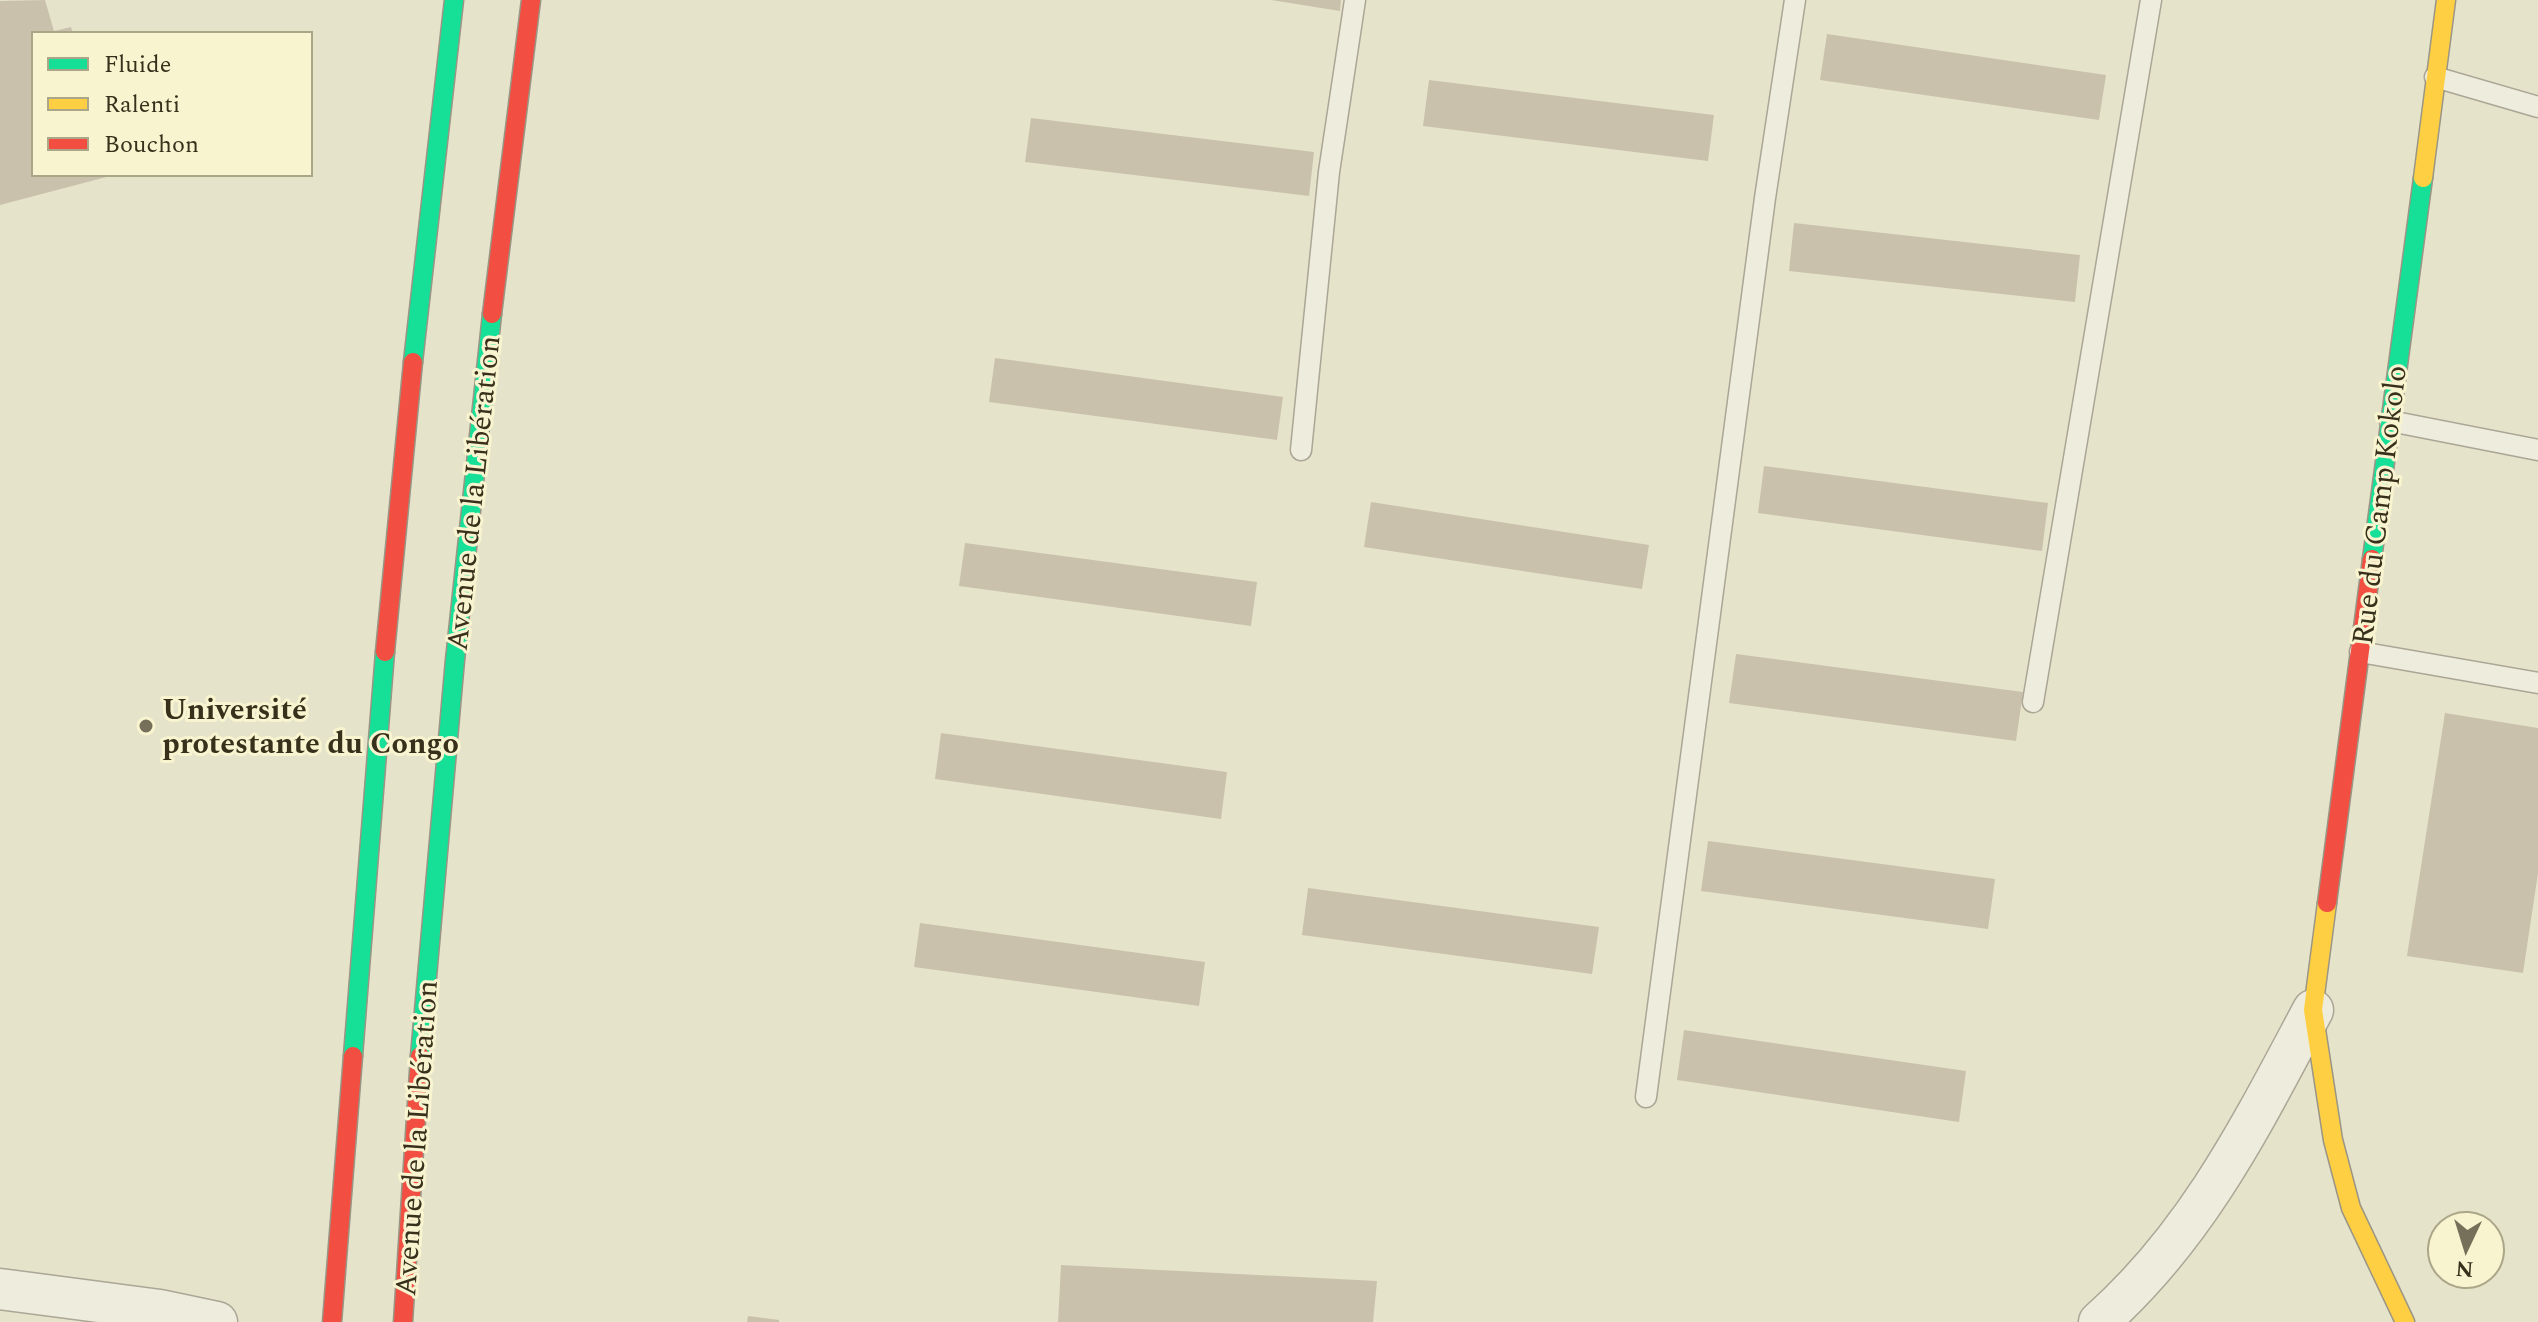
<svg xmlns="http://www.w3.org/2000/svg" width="2538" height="1322" viewBox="0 0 2538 1322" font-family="Spectral,serif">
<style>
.building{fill:#c9c1ac}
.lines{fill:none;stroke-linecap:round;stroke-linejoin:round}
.lane-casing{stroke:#aba695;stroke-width:23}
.street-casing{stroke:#aba695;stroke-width:43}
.fast-casing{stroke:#9a9584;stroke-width:21}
.slow-casing{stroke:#9a9584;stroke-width:21}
.jam-casing{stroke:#9a9584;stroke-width:21}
.lane{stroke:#edecdd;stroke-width:20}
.street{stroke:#edecdd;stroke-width:40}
.fast{stroke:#16e098;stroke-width:18}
.slow{stroke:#ffcf43;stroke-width:18}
.jam{stroke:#f24e42;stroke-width:18}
.poi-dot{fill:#766f59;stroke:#f8f4d0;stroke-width:3}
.labels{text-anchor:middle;stroke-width:6;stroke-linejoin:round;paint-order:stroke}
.street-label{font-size:30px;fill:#39301c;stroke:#f8f4d0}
.poi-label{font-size:30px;font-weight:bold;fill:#39301c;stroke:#f8f4d0;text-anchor:start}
</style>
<rect width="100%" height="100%" fill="#e6e3cb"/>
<g class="building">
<path d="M45,0L54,31L71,27L73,34H34V174L114,175L0,205V1Z"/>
<path d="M1271,0H1341L1340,11Z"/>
<path d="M1827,34L2106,75L2099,120L1820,80Z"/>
<path d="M1429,80L1714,115L1708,161L1423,126Z"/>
<path d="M1031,118L1314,152L1309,196L1025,162Z"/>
<path d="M1794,223L2080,255L2075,302L1789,271Z"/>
<path d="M995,358L1283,397L1277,440L989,402Z"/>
<path d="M1764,466L2048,503L2042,551L1758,513Z"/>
<path d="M1371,502L1649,545L1642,589L1364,547Z"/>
<path d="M965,543L1257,582L1251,626L959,586Z"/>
<path d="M1736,654L2023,692L2016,741L1729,703Z"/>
<path d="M2445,713L2538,728V873L2523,973L2407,956Z"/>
<path d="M941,733L1227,772L1221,819L935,779Z"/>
<path d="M1708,841L1995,879L1988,929L1701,891Z"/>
<path d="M1308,888L1599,927L1592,974L1302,935Z"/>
<path d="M920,923L1205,962L1199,1006L914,967Z"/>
<path d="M1684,1030L1966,1071L1959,1122L1677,1080Z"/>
<path d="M1061,1265L1377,1281L1373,1322H1058Z"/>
<path d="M748,1316L779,1320V1322H747Z"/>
</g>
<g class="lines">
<g class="lane-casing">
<g id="lane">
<path d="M2435,77L2538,107"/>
<path d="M2390,421L2538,450"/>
<path d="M1301,450L1329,172L1355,0"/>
<path d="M2360,652L2538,683"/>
<path d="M2033,702L2151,0"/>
<path d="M1646,1097L1765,198L1795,0"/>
</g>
</g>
<g class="street-casing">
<g id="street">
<path d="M0,1289L160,1310L217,1322"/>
<path d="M2099,1322C2198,1234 2252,1124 2313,1010"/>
</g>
</g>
<g class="fast-casing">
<g id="fast">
<path d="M413,362L454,0"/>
<path d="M2372,559L2423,178"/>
<path d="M353,1056L385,652"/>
<path d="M420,1056L455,660L492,314"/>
</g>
</g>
<g class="slow-casing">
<g id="slow">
<path d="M2423,178L2446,0"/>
<path d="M2327,903L2313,1010L2333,1140L2351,1208L2405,1322"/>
</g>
</g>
<g class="jam-casing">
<g id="jam">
<path d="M492,314L531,0"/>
<path d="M385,652L413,362"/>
<path d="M2327,903L2372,559"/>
<path d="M332,1322L353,1056"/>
<path d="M403,1322L420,1056"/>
</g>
</g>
<use href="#lane" class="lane"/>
<use href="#street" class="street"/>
<use href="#fast" class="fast"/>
<use href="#slow" class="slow"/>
<use href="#jam" class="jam"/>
</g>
<circle class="poi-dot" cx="146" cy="726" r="8"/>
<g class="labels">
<g class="street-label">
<text transform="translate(473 493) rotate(-84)" y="10">Avenue de la Libération</text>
<text transform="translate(2379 505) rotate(-83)" y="10">Rue du Camp Kokolo</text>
<text transform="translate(416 1138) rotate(-86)" y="10">Avenue de la Libération</text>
</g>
<g class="poi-label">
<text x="162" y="719">Université<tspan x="162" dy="34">protestante du Congo</tspan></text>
</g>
</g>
<rect x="32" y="32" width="280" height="144" fill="#f8f4d0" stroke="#aca688" stroke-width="2"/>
<rect x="48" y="58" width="40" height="12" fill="#16e098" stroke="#aca688" stroke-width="2"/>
<text x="104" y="72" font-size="24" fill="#39301c">Fluide</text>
<rect x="48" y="98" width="40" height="12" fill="#ffcf43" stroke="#aca688" stroke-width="2"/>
<text x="104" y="112" font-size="24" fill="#39301c">Ralenti</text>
<rect x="48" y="138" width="40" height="12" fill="#f24e42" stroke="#aca688" stroke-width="2"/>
<text x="104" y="152" font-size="24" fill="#39301c">Bouchon</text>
<g transform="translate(2466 1250) rotate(184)"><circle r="38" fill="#f8f4d0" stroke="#aca688" stroke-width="2"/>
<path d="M0-6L14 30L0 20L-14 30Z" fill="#766f59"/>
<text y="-12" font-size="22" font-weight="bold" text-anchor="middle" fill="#39301c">N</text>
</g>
</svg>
